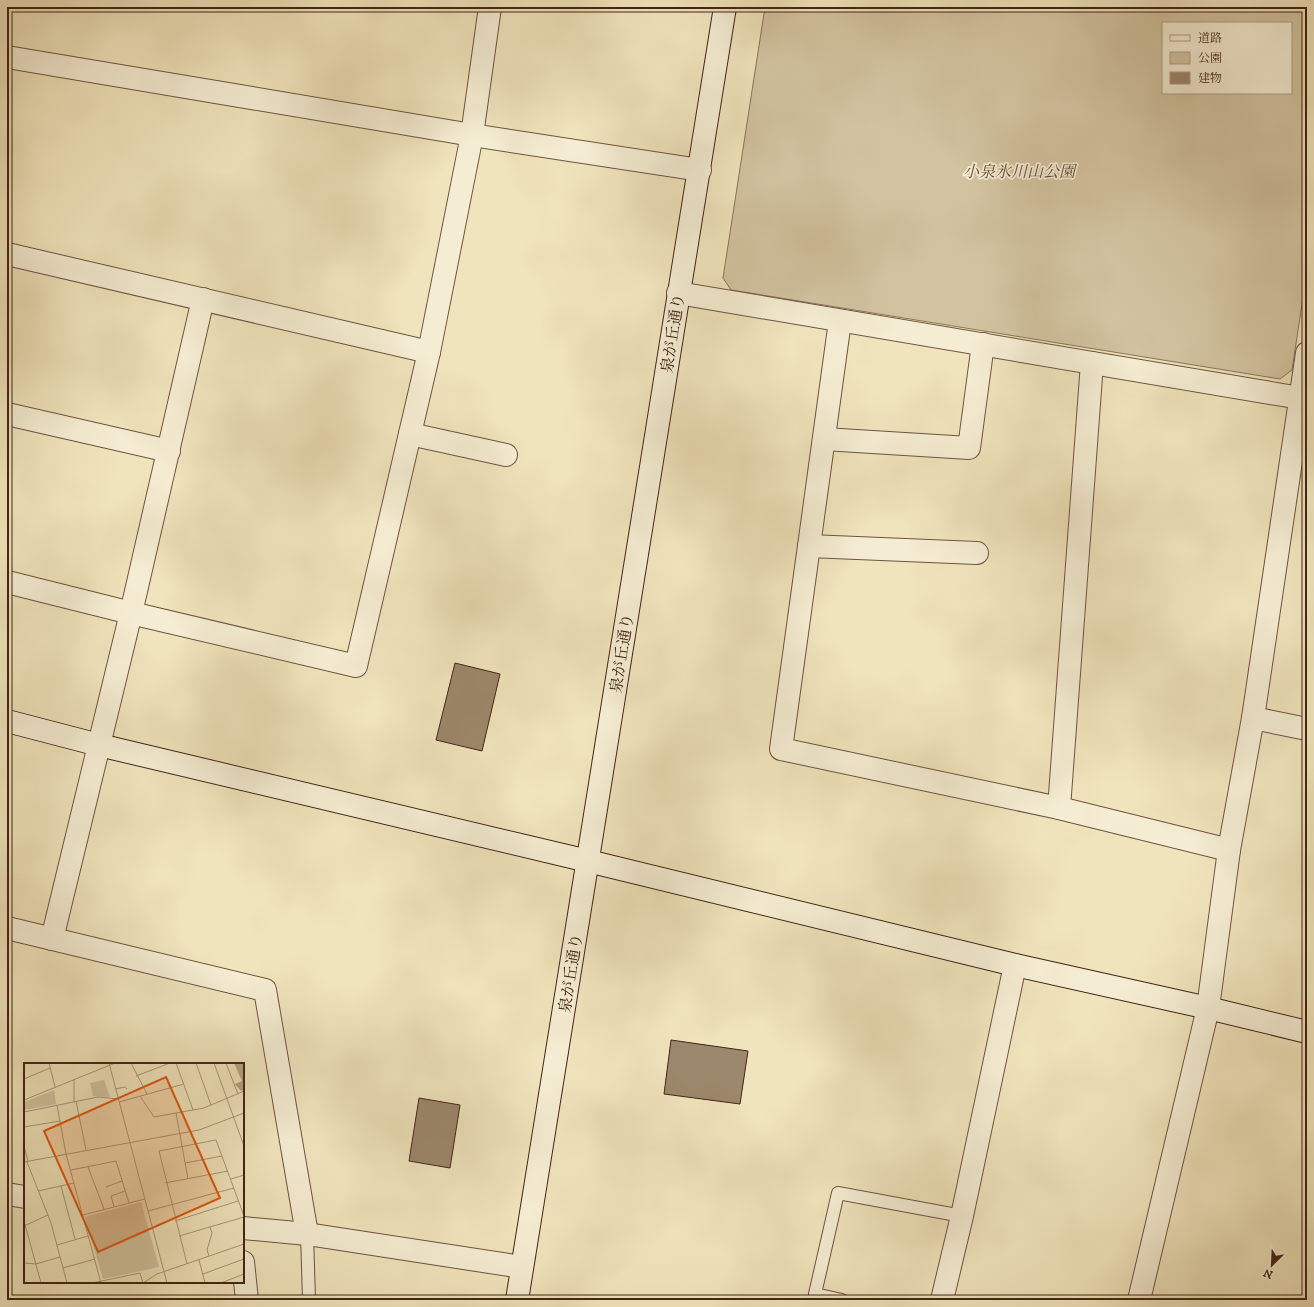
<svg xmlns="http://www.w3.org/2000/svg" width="1314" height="1307" viewBox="0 0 1314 1307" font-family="'IM FELL DW Pica','Noto Serif JP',serif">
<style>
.green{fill:#d2c3a0;stroke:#8a745a;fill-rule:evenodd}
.building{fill:#9c886c;stroke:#422415}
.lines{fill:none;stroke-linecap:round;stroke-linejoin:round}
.lane-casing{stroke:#6e543f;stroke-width:14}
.street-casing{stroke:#6e543f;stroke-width:24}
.secondary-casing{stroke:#422415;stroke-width:24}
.lane{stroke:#f5edd3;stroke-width:12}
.street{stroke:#f5edd3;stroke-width:22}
.secondary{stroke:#f5edd3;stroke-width:22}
.labels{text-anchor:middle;stroke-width:3.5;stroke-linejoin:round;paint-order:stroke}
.park-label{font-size:16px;font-style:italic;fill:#664c38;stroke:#f5edd3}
.street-label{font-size:16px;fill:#422415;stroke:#f5edd3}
.inset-road{fill:none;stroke:#aa9779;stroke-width:1}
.view{fill:#e0560c;fill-opacity:0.15;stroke:#e0560c;stroke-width:2}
.inset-edge{fill:none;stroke:#422415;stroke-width:2}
</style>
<rect width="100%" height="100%" fill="#f0e4bc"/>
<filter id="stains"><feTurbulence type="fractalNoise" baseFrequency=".005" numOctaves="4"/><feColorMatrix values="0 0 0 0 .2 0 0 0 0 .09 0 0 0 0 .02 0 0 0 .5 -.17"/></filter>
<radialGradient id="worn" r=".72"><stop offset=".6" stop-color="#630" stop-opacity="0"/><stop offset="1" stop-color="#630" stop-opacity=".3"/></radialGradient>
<path class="green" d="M765,7H1307V271L1292,370L1280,379L731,290L723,278ZM1163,23H1291V93H1163Z"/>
<g class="building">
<path d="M455,663L500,674L482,751L436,740Z"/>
<path d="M671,1040L748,1051L740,1104L664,1094Z"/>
<path d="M419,1098L460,1105L450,1168L409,1161Z"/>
</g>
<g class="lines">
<g class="lane-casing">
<g id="lane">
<path d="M307,1234L309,1300"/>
<path d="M842,1300L815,1294L838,1193L962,1216"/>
</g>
</g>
<g class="street-casing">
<g id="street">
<path d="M7,57L472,135L700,170"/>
<path d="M7,254L429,352"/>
<path d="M678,293L1300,398"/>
<path d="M840,321L781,749L1059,808L1229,850"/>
<path d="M7,414L169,451"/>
<path d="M410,434L506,455"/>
<path d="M824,439L969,448L983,344"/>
<path d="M809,546L977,553"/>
<path d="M7,582L131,613L356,666L429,352L472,135L490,7"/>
<path d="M1253,718L1307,729"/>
<path d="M1059,808L1092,363"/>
<path d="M7,928L265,990L307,1234"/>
<path d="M52,939L131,613L203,299"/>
<path d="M7,1194L25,1197"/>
<path d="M243,1228L307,1234L522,1267"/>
<path d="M243,1262L247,1300"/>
<path d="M942,1300L962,1216L1015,965"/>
<path d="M1139,1300L1208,1008L1229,850L1253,718L1307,353"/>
</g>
</g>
<g class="secondary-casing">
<g id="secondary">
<path d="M7,721L99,745L588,861L1015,965L1208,1008L1307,1032"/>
<path d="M517,1300L725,7"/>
</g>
</g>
<use href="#lane" class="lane"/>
<use href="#street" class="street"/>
<use href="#secondary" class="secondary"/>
</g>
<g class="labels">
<g class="park-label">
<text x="1019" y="177">小泉氷川山公園</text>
</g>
<g class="street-label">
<text transform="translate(672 333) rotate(-81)" y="6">泉が丘通り</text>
<text transform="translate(621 653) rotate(-81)" y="6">泉が丘通り</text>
<text transform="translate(570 973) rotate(-81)" y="6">泉が丘通り</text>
</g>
</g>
<g transform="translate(24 1063)">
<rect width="220" height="220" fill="#f0e4bc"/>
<path d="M80,17L86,34L69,33L66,20ZM30,27L32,41L0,47V39ZM117,139L135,204L79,216L61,154Z" fill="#d2c3a0"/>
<path d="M210,0H220V26L217,28L211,21L218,18Z" fill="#b5a383"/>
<path class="inset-road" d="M25,0L31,24M85,0L143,220M107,0L123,31M152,0L169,47M172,0L187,42M190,0L220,83M202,0L214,31M112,13L146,0M0,16L26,5M50,16V39M91,26L101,24L103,26M116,33L130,54L180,45L220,28M0,37L91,0M52,38L62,87M95,39L160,21M33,42L42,91L77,220M0,49L74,34L94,36M152,50L164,116M0,64L36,58M0,83L4,98M0,99L175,67L220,50M3,99L27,160L43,220M161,100L198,93M64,104L80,146M47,107L92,98L105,140M207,116L220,112M141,120L204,108M37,123L51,176M82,124L98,118M14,128L50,120M90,144L87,133L101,128M124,148L210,125M59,152L121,136M0,158L17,220M151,158L214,138M0,163L24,152M155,173L220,154M33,182L64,173M185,193L183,187L188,170L186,164M175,197L181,220M0,200L12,201L36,194M163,201L135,88L192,77L220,153M39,205L71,196M179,211L220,196M68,220L116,210L119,220L133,211L220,181M197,220L220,211"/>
<path class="view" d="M142,14L196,135L74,189L20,68Z"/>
<rect width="220" height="220" class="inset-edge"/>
</g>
<rect width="1314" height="1307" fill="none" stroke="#f0e4bc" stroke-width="24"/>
<rect x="8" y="8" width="1298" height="1291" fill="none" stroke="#422415" stroke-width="2"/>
<rect x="12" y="12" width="1290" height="1283" fill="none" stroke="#422415"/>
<rect x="1162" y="22" width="130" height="72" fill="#f5edd3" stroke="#ad9d87"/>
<rect x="1170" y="35" width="20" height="6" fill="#f5edd3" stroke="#ad9d87"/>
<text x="1198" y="42" font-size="12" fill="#422415">道路</text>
<rect x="1170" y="52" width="20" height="12" fill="#d2c3a0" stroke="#ad9d87"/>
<text x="1198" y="62" font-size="12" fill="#422415">公園</text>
<rect x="1170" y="72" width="20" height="12" fill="#9c886c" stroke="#ad9d87"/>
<text x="1198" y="82" font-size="12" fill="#422415">建物</text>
<g transform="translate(1272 1265) rotate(204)" stroke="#f5edd3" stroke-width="3" paint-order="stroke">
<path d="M0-3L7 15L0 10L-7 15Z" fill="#422415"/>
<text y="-6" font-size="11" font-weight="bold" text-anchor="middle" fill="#422415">N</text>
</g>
<rect width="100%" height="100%" filter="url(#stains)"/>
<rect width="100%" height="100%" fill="url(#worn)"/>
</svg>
